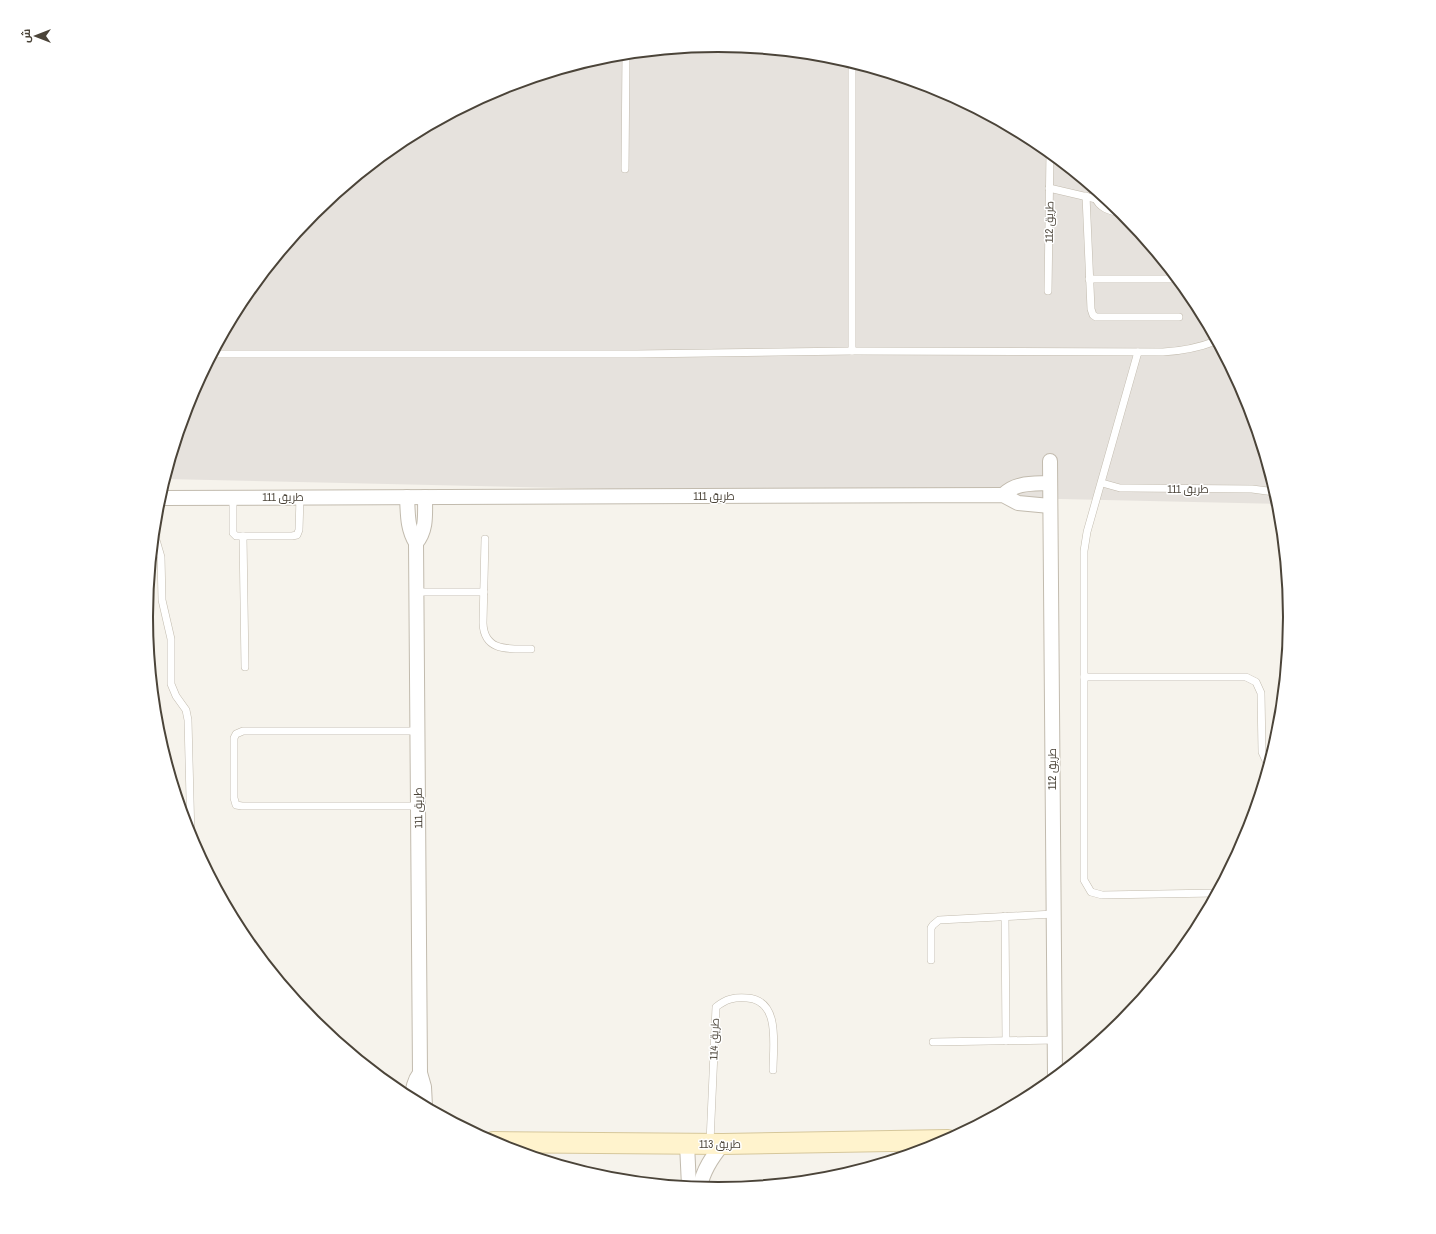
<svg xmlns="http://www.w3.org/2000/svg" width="1436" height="1234" viewBox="0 0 1436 1234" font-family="'Archivo Narrow',Cairo,sans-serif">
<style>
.industrial{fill:#e6e2dd}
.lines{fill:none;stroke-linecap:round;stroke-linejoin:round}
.lane-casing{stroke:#c2bbae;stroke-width:8}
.street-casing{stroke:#c2bbae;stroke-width:16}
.secondary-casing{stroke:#d6c79b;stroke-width:22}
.lane{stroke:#fff;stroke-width:7}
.street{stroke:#fff;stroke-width:14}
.secondary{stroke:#fff3cd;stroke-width:20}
.labels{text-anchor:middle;stroke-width:3;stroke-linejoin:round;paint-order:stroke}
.street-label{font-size:11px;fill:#4b4439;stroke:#fff}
.rim{fill:none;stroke:#4b4439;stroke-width:2}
</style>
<rect width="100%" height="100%" fill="#f6f3ec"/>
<path class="industrial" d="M718,45L830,56L937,89L1036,142L1123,213L1194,299L1247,398L1279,504L165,479L190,398L243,299L314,212L400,141L499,88L607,56Z"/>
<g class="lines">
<g class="lane-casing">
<g id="lane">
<path d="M852,63V351"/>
<path d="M625,169L626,54"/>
<path d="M1049,188L1109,202"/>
<path d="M1086,196L1091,309L1093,315L1096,317H1179"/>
<path d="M1095,197C1100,210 1112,211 1124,214"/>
<path d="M1089,279H1177"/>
<path d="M1048,291L1050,153"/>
<path d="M1138,352L1087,532L1084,551V880L1091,892L1102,895L1216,893"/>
<path d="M213,354H637L852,351L1163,352C1182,351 1198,348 1216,341"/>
<path d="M1102,483L1120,488H1129L1252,489L1275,492"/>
<path d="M233,498V533L236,536H292L297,535L299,530L300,497"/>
<path d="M157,505L156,540L161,557L162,600L171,639V684L176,696L186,710L188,720L191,838"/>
<path d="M243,536L245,667"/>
<path d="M485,539L483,623C484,652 509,649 531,649"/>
<path d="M416,592H484"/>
<path d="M1084,677H1246L1256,682L1261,693L1262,752L1268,765"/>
<path d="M417,731H243L236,734L234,738V798L236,805L242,806H418"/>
<path d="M1005,916L1006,1041"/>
<path d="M931,960V928L933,925L939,920L1054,914"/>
<path d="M933,1042L1055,1040"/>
<path d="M710,1142L716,1007C726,999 734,997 747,998C781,1000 773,1046 773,1070"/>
</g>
</g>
<g class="street-casing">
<g id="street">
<path d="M1050,461L1055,1077"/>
<path d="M1003,495C1016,482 1033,484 1050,483"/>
<path d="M407,497C408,514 407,528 416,543L420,1073L424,1087L425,1106"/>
<path d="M159,498L1003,495L1018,503L1050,506"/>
<path d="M416,543C427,530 425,514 425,497"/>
<path d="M412,1099C413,1088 414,1081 420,1073"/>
<path d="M687,1144L689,1186"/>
<path d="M700,1187C703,1170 712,1157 723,1144"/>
</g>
</g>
<g class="secondary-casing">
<path id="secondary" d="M493,1142L723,1144L948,1140"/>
</g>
<use href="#lane" class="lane"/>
<use href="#street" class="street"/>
<use href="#secondary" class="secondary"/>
</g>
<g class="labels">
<g class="street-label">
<text transform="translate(1049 222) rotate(-89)" y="4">طريق 112</text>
<text x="1188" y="493">طريق 111</text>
<text x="714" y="500">طريق 111</text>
<text x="283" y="501">طريق 111</text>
<text transform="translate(1052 769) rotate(-90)" y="4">طريق 112</text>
<text transform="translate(418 808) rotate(-91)" y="4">طريق 111</text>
<text transform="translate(714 1039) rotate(-88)" y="4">طريق 114</text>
<text x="720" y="1148">طريق 113</text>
</g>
</g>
<path d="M0 0H1436V1234H0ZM153 617a565 565 0 1 1 1130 0a565 565 0 1 1-1130 0Z" fill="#fff" fill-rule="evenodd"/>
<path class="rim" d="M153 617a565 565 0 1 1 1130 0a565 565 0 1 1-1130 0Z"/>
<g transform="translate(36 36) rotate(270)" stroke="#ffffff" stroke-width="3" paint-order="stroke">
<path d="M0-3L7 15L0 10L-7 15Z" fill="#4b4439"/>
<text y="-6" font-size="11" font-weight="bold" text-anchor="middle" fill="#4b4439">ش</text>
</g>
</svg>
